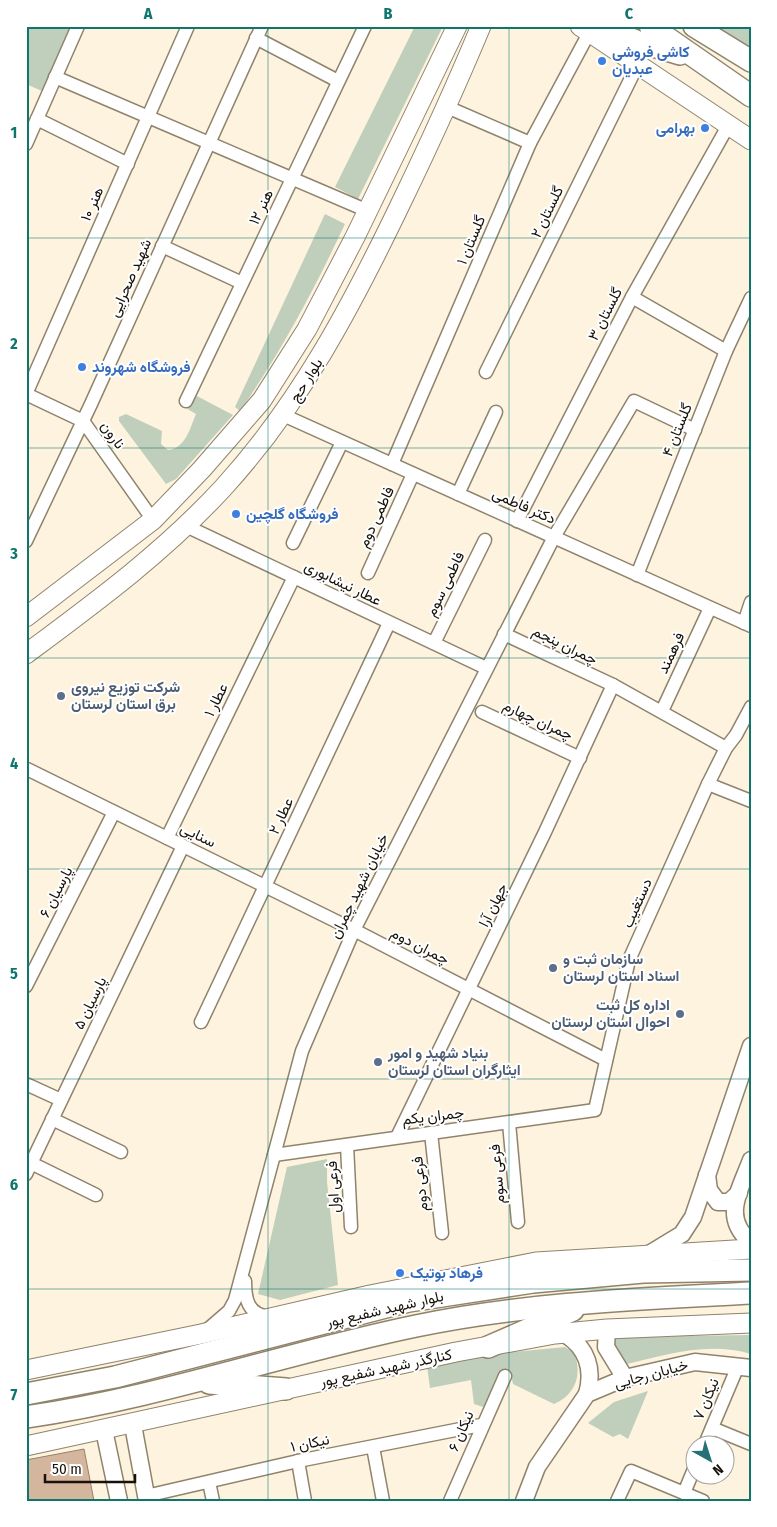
<svg xmlns="http://www.w3.org/2000/svg" width="777" height="1527" viewBox="0 0 777 1527" font-family="'Fira Sans Condensed',Vazirmatn,sans-serif">
<style>
.green{fill:#bfcfbc}
.building{fill:#d4b69f;stroke:#96806f}
.lines{fill:none;stroke-linecap:round;stroke-linejoin:round}
.minor-casing{stroke:#8f836c;stroke-width:15}
.tertiary-casing{stroke:#8f836c;stroke-width:19}
.secondary-casing{stroke:#8f836c;stroke-width:21}
.primary-casing{stroke:#8f836c;stroke-width:24}
.minor{stroke:#fff;stroke-width:12}
.tertiary{stroke:#fff;stroke-width:16}
.secondary{stroke:#fff;stroke-width:19}
.primary{stroke:#fff;stroke-width:21}
.grid{fill:none;stroke:#0f766e;stroke-width:1;stroke-opacity:0.55}
.shop-dot{fill:#3f7fe0;stroke:#fff;stroke-width:2}
.service-dot{fill:#5c6f8a;stroke:#fff;stroke-width:2}
.labels{text-anchor:middle;stroke-width:4;stroke-linejoin:round;paint-order:stroke}
.shop-label{font-size:15px;font-weight:bold;fill:#366cbe;stroke:#fff;text-anchor:start}
.street-label{font-size:15px;fill:#171209;stroke:#fff}
.service-label{font-size:15px;font-weight:bold;fill:#4e5e75;stroke:#fff;text-anchor:start}
.neatline{fill:none;stroke:#0f766e;stroke-width:2}
.grid-label{font-size:16px;text-anchor:middle;font-weight:bold;fill:#0f766e}
</style>
<rect width="100%" height="100%" fill="#fdf3de"/>
<g class="green">
<path d="M26,26H66L72,29L51,95L26,84Z"/>
<path d="M415,26H443L358,199L335,187Z"/>
<path d="M709,26H747L751,28V54Z"/>
<path d="M325,214L345,224C314,290 281,352 240,411L235,407Z"/>
<path d="M195,395L233,415L176,479L166,484L119,421V417L126,414L162,431L161,444L168,450C186,448 190,428 196,414L186,408Z"/>
<path d="M327,1159V1182L338,1285L280,1300L258,1294L287,1167Z"/>
<path d="M751,1335V1354C708,1341 665,1355 623,1365L612,1347L615,1337Z"/>
<path d="M565,1347L574,1353C583,1375 575,1395 554,1404L513,1384L511,1374L500,1372L488,1401L483,1407L474,1404L471,1380L430,1388L427,1366L504,1353Z"/>
<path d="M648,1391L628,1439L620,1434L613,1437L588,1423L614,1402Z"/>
</g>
<path class="building" d="M84,1449L94,1501H26V1460Z"/>
<g class="lines">
<g class="minor-casing">
<g id="minor">
<path d="M256,38L338,81"/>
<path d="M55,77L368,211"/>
<path d="M447,107L530,143"/>
<path d="M37,119L128,164"/>
<path d="M26,144L78,26"/>
<path d="M162,246L242,283"/>
<path d="M632,297L726,351"/>
<path d="M486,372L637,66"/>
<path d="M26,394L188,26"/>
<path d="M26,394L83,421L153,520"/>
<path d="M186,401L365,26"/>
<path d="M283,415L751,626"/>
<path d="M392,464L530,143L589,33"/>
<path d="M458,494L496,412"/>
<path d="M517,521L632,297L728,126"/>
<path d="M186,526L486,668"/>
<path d="M26,541L91,404L262,26"/>
<path d="M293,543L342,442"/>
<path d="M368,573L413,474"/>
<path d="M637,575L726,351L751,298"/>
<path d="M744,623L751,602"/>
<path d="M504,634L613,685L726,748"/>
<path d="M434,643L485,540"/>
<path d="M662,711L710,608"/>
<path d="M482,712L580,758"/>
<path d="M26,771L27,769L354,930L606,1060"/>
<path d="M708,784L751,801"/>
<path d="M167,838L294,577"/>
<path d="M26,986L114,812"/>
<path d="M201,1022L389,623"/>
<path d="M26,1084L61,1100"/>
<path d="M52,1119L121,1152"/>
<path d="M509,1123L518,1222"/>
<path d="M431,1133L442,1233"/>
<path d="M397,1137L545,832L613,685"/>
<path d="M347,1145L351,1227"/>
<path d="M274,1155L595,1110L629,960L708,784L726,748L736,735L751,707"/>
<path d="M31,1163L96,1195"/>
<path d="M26,1174L183,846"/>
<path d="M245,1281C245,1300 248,1314 269,1317"/>
<path d="M207,1330L229,1311L235,1300L302,1051L354,930L554,537L634,401L695,430"/>
<path d="M712,1428L751,1444"/>
<path d="M705,1444L738,1366"/>
<path d="M373,1447L383,1501"/>
<path d="M298,1461L305,1501"/>
<path d="M209,1482L213,1501"/>
<path d="M684,1493L694,1469"/>
<path d="M146,1496L298,1461L481,1425"/>
<path d="M450,1501L505,1376"/>
<path d="M617,1501L631,1471L703,1501"/>
</g>
</g>
<g class="tertiary-casing">
<g id="tertiary">
<path d="M751,1160C740,1190 721,1218 751,1242"/>
<path d="M707,1175L709,1190L718,1202H729L739,1193"/>
<path d="M649,1254L682,1234L693,1217L751,1046"/>
<path d="M607,1329L606,1347L625,1378"/>
<path d="M565,1334C587,1348 594,1369 587,1394"/>
<path d="M133,1425L147,1501"/>
<path d="M104,1430L119,1501"/>
<path d="M524,1501L537,1467L587,1394L625,1378L695,1362L751,1368"/>
</g>
</g>
<g class="secondary-casing">
<g id="secondary">
<path d="M580,26L751,140"/>
<path d="M26,617L153,520L202,469L262,400L307,329L355,237L457,26"/>
<path d="M26,654C96,602 164,552 223,488C300,404 352,305 401,203C429,145 456,86 481,26"/>
<path d="M26,1370L201,1334L370,1295L536,1262L751,1249"/>
<path d="M26,1446L456,1352L555,1334L607,1329L751,1323"/>
</g>
</g>
<g class="primary-casing">
<g id="primary">
<path d="M600,26L636,41L680,54"/>
<path d="M650,26L751,96"/>
<path d="M694,26L751,61"/>
<path d="M488,1347L573,1310"/>
<path d="M209,1383L286,1389"/>
<path d="M26,1394L115,1377L409,1301L533,1282L643,1272L751,1270"/>
<path d="M26,1417C159,1398 285,1353 416,1326C526,1303 639,1299 751,1293"/>
</g>
</g>
<use href="#minor" class="minor"/>
<use href="#tertiary" class="tertiary"/>
<use href="#secondary" class="secondary"/>
<use href="#primary" class="primary"/>
</g>
<path class="grid" d="M268,26V1501M509,26V1501M26,238H751M26,448H751M26,658H751M26,869H751M26,1079H751M26,1289H751"/>
<g class="shop-dot">
<circle cx="602" cy="61" r="5"/>
<circle cx="705" cy="128" r="5"/>
<circle cx="82" cy="367" r="5"/>
<circle cx="236" cy="514" r="5"/>
<circle cx="400" cy="1273" r="5"/>
</g>
<g class="service-dot">
<circle cx="61" cy="696" r="5"/>
<circle cx="553" cy="968" r="5"/>
<circle cx="680" cy="1014" r="5"/>
<circle cx="378" cy="1062" r="5"/>
</g>
<g class="labels">
<g class="shop-label">
<text x="612" y="57">کاشی فروشی<tspan x="612" dy="17">عبدیان</tspan></text>
<text x="695" y="133" text-anchor="end">بهرامی</text>
<text x="92" y="372">فروشگاه شهروند</text>
<text x="246" y="519">فروشگاه گلچین</text>
<text x="410" y="1278">فرهاد بوتیک</text>
</g>
<g class="street-label">
<text transform="translate(92 204) rotate(-66)" y="5">هنر ۱۰</text>
<text transform="translate(261 207) rotate(-64)" y="5">هنر ۱۲</text>
<text transform="translate(547 212) rotate(-64)" y="5">گلستان ۲</text>
<text transform="translate(471 240) rotate(-67)" y="5">گلستان ۱</text>
<text transform="translate(130 278) rotate(-66)" y="5">شهید صحرایی</text>
<text transform="translate(605 314) rotate(-63)" y="5">گلستان ۳</text>
<text transform="translate(306 380) rotate(-58)" y="5">بلوار حج</text>
<text transform="translate(677 430) rotate(-68)" y="5">گلستان ۴</text>
<text transform="translate(113 435) rotate(55)" y="5">نارون</text>
<text transform="translate(524 506) rotate(24)" y="5">دکتر فاطمی</text>
<text transform="translate(376 517) rotate(-65)" y="5">فاطمی دوم</text>
<text transform="translate(343 583) rotate(26)" y="5">عطار نیشابوری</text>
<text transform="translate(445 584) rotate(-64)" y="5">فاطمی سوم</text>
<text transform="translate(565 645) rotate(26)" y="5">چمران پنجم</text>
<text transform="translate(671 653) rotate(-65)" y="5">فرهمند</text>
<text transform="translate(216 700) rotate(-64)" y="5">عطار ۱</text>
<text transform="translate(538 720) rotate(25)" y="5">چمران چهارم</text>
<text transform="translate(281 816) rotate(-65)" y="5">عطار ۲</text>
<text transform="translate(198 835) rotate(26)" y="5">سنایی</text>
<text transform="translate(359 886) rotate(-64)" y="5">خیابان شهید چمران</text>
<text transform="translate(56 892) rotate(-63)" y="5">پارسیان ۶</text>
<text transform="translate(637 903) rotate(-66)" y="5">دستغیب</text>
<text transform="translate(493 905) rotate(-64)" y="5">جهان آرا</text>
<text transform="translate(420 946) rotate(27)" y="5">چمران دوم</text>
<text transform="translate(90 1003) rotate(-64)" y="5">پارسیان ۵</text>
<text transform="translate(433 1116) rotate(-7)" y="5">چمران یکم</text>
<text transform="translate(497 1174) rotate(-95)" y="5">فرعی سوم</text>
<text transform="translate(420 1184) rotate(-96)" y="5">فرعی دوم</text>
<text transform="translate(333 1187) rotate(-93)" y="5">فرعی اول</text>
<text transform="translate(385 1309) rotate(-13)" y="5">بلوار شهید شفیع پور</text>
<text transform="translate(386 1368) rotate(-12)" y="5">کنارگذر شهید شفیع پور</text>
<text transform="translate(651 1374) rotate(-15)" y="5">خیابان رجایی</text>
<text transform="translate(706 1399) rotate(-67)" y="5">نیکان ۷</text>
<text transform="translate(461 1431) rotate(-67)" y="5">نیکان ۶</text>
<text transform="translate(310 1443) rotate(-12)" y="5">نیکان ۱</text>
</g>
<g class="service-label">
<text x="71" y="692">شرکت توزیع نیروی<tspan x="71" dy="17">برق استان لرستان</tspan></text>
<text x="563" y="964">سازمان ثبت و<tspan x="563" dy="17">اسناد استان لرستان</tspan></text>
<text x="670" y="1010" text-anchor="end">اداره کل ثبت<tspan x="670" dy="17">احوال استان لرستان</tspan></text>
<text x="388" y="1058">بنیاد شهید و امور<tspan x="388" dy="17">ایثارگران استان لرستان</tspan></text>
</g>
</g>
<rect width="777" height="1527" fill="none" stroke="#ffffff" stroke-width="55"/>
<g transform="translate(710 1460) rotate(141)"><circle r="24" fill="#ffffff" stroke="#a2a09d"/>
<path d="M0-4L9 19L0 12L-9 19Z" fill="#267176"/>
<text y="-8" font-size="14" font-weight="bold" text-anchor="middle" fill="#171209">N</text>
</g>
<path d="M45 1474v8h90v-8" fill="none" stroke="#171209" stroke-width="2.5"/>
<text x="52" y="1474" font-size="15" fill="#171209" stroke="#ffffff" stroke-width="4" paint-order="stroke">50 m</text>
<rect x="28" y="28" width="722" height="1472" class="neatline"/>
<g class="grid-label">
<text x="148" y="19">A</text>
<text x="388" y="19">B</text>
<text x="629" y="19">C</text>
<text x="14" y="138">1</text>
<text x="14" y="349">2</text>
<text x="14" y="559">3</text>
<text x="14" y="769">4</text>
<text x="14" y="979">5</text>
<text x="14" y="1190">6</text>
<text x="14" y="1400">7</text>
</g>
</svg>
